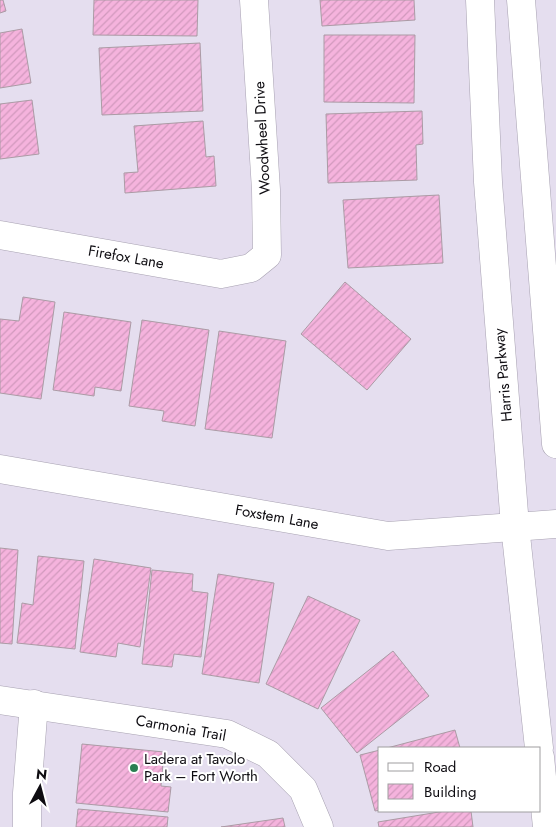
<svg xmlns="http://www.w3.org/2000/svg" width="556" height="827" viewBox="0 0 556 827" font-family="Jost,sans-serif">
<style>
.building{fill:url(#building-hatch);stroke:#ab9ba5}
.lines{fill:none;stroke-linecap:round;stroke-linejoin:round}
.street-casing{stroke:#a7a1b1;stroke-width:29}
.street{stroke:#fff;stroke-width:28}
.poi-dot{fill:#2a7f52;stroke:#fff;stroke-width:2}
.labels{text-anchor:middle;stroke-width:4;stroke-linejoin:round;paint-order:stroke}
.street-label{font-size:15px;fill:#0e0c11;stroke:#fff}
.poi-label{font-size:15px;fill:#0e0c11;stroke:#fff;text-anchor:start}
</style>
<defs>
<pattern id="building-hatch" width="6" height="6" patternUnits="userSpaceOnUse" patternTransform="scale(1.25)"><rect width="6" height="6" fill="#f5b3dd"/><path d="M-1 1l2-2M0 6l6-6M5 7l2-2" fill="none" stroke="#d199bd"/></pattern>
</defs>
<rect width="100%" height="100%" fill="#e5deef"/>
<g class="building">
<path d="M0,0H3L6,11L0,13Z"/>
<path d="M94,0H198L197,36L93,35Z"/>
<path d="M320,0H414L415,20L322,26Z"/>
<path d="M22,29L31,83L0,88V33Z"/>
<path d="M324,35H415L414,103L324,102Z"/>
<path d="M200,43L203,111L102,115L99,48Z"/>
<path d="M32,100L39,154L0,159V104Z"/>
<path d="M422,111L423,144L416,145L417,180L328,183L326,114Z"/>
<path d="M203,121L206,157L214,156L216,186L125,193L124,173L138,172L134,126Z"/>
<path d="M439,195L443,263L348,268L343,200Z"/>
<path d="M345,282L411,339L367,390L301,334Z"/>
<path d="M23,297L55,302L41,399L0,393V319L19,321Z"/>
<path d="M64,312L131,322L121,391L95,387L94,396L53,390Z"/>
<path d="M142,320L209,330L195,426L162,421L164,411L129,406Z"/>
<path d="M219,331L286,341L272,438L205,429Z"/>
<path d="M0,548L18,550L12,644L0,643Z"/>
<path d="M38,556L84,561L75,649L17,643L22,603L33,605Z"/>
<path d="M94,559L151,568L140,647L118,643L116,657L80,652Z"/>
<path d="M152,570L193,574L192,591L208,593L201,657L174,654L172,667L142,664Z"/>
<path d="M218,574L274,583L259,683L202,674Z"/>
<path d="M308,596L360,620L318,709L266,684Z"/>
<path d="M393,651L429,696L357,753L321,708Z"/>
<path d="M455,730L460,748H387Z"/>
<path d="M82,744L164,752L161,786L171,787L168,812L76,803Z"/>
<path d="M380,750V810L375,811L360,755Z"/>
<path d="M78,809L168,817L167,827H76Z"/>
<path d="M445,811H471L473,827H379L378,822Z"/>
<path d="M283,818L285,827H221Z"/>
</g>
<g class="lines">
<g class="street-casing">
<g id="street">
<path d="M480,0L488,182L515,526L539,748"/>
<path d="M521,0L556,444"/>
<path d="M0,235L221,274L251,268L267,255L266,190L254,0"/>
<path d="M0,469L388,536L556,524"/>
<path d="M0,700L227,734L268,754L303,789L319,827"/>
<path d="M540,757L547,827"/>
<path d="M27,827V793L34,704"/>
</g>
</g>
<use href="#street" class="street"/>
</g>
<circle class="poi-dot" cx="134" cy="768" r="5"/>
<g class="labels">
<g class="street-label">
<text transform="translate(262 138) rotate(-93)" y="5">Woodwheel Drive</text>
<text transform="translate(126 257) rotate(10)" y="5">Firefox Lane</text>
<text transform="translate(503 375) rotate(-95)" y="5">Harris Parkway</text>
<text transform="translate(277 517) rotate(10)" y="5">Foxstem Lane</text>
<text transform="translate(181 728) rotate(10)" y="5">Carmonia Trail</text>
</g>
<g class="poi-label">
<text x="144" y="764">Ladera at Tavolo<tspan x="144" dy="17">Park – Fort Worth</tspan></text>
</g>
</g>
<rect x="378" y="747" width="162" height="65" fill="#ffffff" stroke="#9f9ea0"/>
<rect x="388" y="763" width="25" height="8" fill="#ffffff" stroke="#9f9ea0"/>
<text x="424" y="772" font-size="15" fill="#0e0c11">Road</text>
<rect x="388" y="784" width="25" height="15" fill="url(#building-hatch)" stroke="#9f9ea0"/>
<text x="424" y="797" font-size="15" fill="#0e0c11">Building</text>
<g transform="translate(40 787) rotate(7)" stroke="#ffffff" stroke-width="4" paint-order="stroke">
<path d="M0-4L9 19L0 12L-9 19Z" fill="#0e0c11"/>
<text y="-8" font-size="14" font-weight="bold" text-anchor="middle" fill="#0e0c11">N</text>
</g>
</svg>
